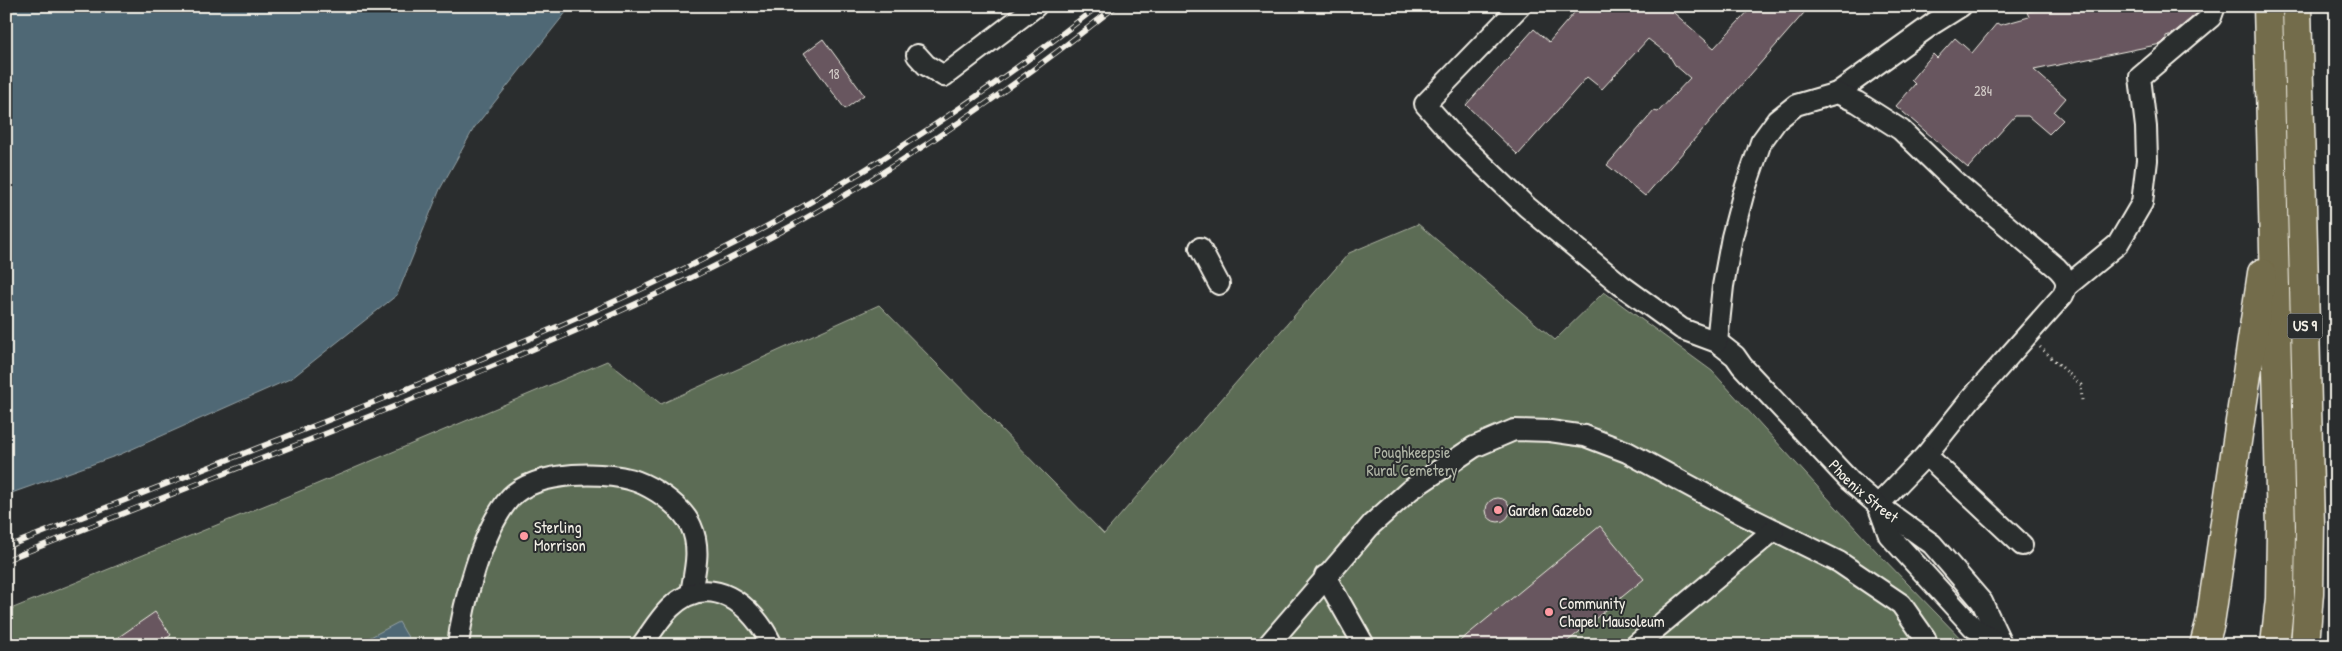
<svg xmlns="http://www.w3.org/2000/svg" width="2342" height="651" viewBox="0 0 2342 651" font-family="'Patrick Hand',sans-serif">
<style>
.green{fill:#5c6c55;stroke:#a8ae9e}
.water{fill:#506875;stroke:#929fa3}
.building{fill:#67565e;stroke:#f4f1e8}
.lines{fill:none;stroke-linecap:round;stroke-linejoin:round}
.minor-casing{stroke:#f4f1e8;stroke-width:24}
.highway-casing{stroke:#f4f1e8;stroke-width:31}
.path{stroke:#f4f1e8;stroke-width:3;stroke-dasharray:1 4;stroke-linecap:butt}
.minor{stroke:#2a2d2e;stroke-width:20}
.highway{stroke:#736c4b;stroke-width:28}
.rail-casing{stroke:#f4f1e8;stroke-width:5.5}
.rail{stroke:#2a2d2e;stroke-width:4;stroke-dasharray:11;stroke-linecap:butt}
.poi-dot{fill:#ff9aa2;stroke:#2a2d2e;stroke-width:2}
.labels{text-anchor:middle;stroke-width:4;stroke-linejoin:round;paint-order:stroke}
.number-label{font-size:14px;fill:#d1cac6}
.shield{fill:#2a2d2e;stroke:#b7b6b0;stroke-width:1}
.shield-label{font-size:15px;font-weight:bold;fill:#f4f1e8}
.park-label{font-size:16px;fill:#b0b5a6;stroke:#2a2d2e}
.street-label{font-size:16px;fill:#f4f1e8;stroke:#2a2d2e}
.poi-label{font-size:16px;fill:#f4f1e8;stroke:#2a2d2e;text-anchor:start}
</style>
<rect width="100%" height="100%" fill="#2a2d2e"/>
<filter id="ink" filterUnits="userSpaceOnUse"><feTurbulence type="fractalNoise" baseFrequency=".02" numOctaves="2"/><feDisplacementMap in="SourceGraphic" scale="10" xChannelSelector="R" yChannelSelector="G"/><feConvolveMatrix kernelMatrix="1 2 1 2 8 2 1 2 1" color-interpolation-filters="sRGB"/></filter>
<g filter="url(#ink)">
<path class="green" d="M1418,224L1555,340L1604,292L1712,371L1877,552L1967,645H6V611L310,487L607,361L661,404L879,305L1104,534L1349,253Z"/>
<g class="water">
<path d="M6,6H571L474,128L440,189L397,295L292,378L121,454L6,495Z"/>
<path d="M399,622L409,639L399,645H365L363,641Z"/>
</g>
<g class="building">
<path d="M1580,6H1666L1714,48L1753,6H1810L1645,196L1607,165L1654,111L1658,112L1690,78L1675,65L1669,55L1648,39L1602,89L1587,77L1518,155L1466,105L1534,29L1549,42Z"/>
<path d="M2058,6H2202L2201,10L2172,34L2166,36V39L2161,44L2034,70L2066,98L2054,112L2063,120L2049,134L2028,116H2015L1968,168L1896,106L1915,84L1911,80L1933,54L1937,58L1955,38L1972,53L1997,23L2000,25L2029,17L2027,12Z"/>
<path d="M823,39L864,95L845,109L804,53Z"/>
<circle cx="1498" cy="510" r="12"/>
<path d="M1600,526L1644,579L1563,645H1455Z"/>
<path d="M155,612L171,635L158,645H107Z"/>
</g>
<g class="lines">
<g class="minor-casing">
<g id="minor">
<path id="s1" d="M1520,6L1425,104L1457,140L1527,207L1621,285L1682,329L1717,342L1735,356L1742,366L1850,481L1878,505L1932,544L1982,602L2002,645"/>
<path d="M917,55L926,65L944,76L1036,6"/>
<path d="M1837,93L1934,23L1961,6"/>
<path d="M1200,248L1219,284"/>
<path d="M2067,286L2118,244L2142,203L2147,160L2146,127L2140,77L2211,17L2215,6"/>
<path d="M1717,342L1723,286L1732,237L1743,195L1761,142L1777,120L1796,105L1837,93L1857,102L1901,130L1954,181L2057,268C2066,277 2069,283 2063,295L1970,400L1926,455L1878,505"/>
<path d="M1926,455L2022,545"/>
<path d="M1878,505L1889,535L1973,627L2000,645"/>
<path d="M1325,576L1364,645"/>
<path d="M458,645C463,603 482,531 509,499C533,470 611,469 643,484C660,492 683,508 691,526C701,548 695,570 691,593"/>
<path d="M642,645C651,633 659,619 670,608C710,569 753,605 772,645"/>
<path d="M1268,645L1372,524L1410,490L1474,447L1514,430L1550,431L1585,436L1627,452L1740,513L1839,562L1901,604L1925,638L1927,645"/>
<path d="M1636,645L1774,530"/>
</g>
</g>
<g class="highway-casing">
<g id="highway">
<path d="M2268,6L2281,530L2280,599L2275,645"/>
<path d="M2297,6L2310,525L2309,593L2305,645"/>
<path d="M2204,645L2210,623L2262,273"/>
</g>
</g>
<path class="path" d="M2040,347L2081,385L2082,401"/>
<use href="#minor" class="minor"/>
<use href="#highway" class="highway"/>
<g class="rail-casing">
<g id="rail">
<path d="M6,547C121,502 235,457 349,412C492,355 635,298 771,224C886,162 995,87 1098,6"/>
<path d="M6,560C121,514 235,469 350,424C493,367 636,309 773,236C894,171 1008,92 1116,6"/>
</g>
</g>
<use href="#rail" class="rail"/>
</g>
</g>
<g class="poi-dot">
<circle cx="1498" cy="510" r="5"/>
<circle cx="524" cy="536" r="5"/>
<circle cx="1549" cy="612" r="5"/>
</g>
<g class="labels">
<g class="number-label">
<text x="834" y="79">18</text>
<text x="1983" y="96">284</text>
</g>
<rect class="shield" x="2287.5" y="313.5" width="35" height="25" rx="4"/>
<g class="shield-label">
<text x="2305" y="331">US 9</text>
</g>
<g class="park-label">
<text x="1412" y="458">Poughkeepsie<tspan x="1412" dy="18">Rural Cemetery</tspan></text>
</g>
<g class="street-label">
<text dy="6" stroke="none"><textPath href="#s1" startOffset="726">Phoenix Street</textPath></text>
</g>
<g class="poi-label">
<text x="1508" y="516">Garden Gazebo</text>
<text x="534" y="533">Sterling<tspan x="534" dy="18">Morrison</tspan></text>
<text x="1559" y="609">Community<tspan x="1559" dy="18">Chapel Mausoleum</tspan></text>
</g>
</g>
<rect width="2342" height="651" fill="none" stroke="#2a2d2e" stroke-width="25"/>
<rect x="12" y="12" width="2317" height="626" fill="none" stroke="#f4f1e8" stroke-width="2" filter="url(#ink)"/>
</svg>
